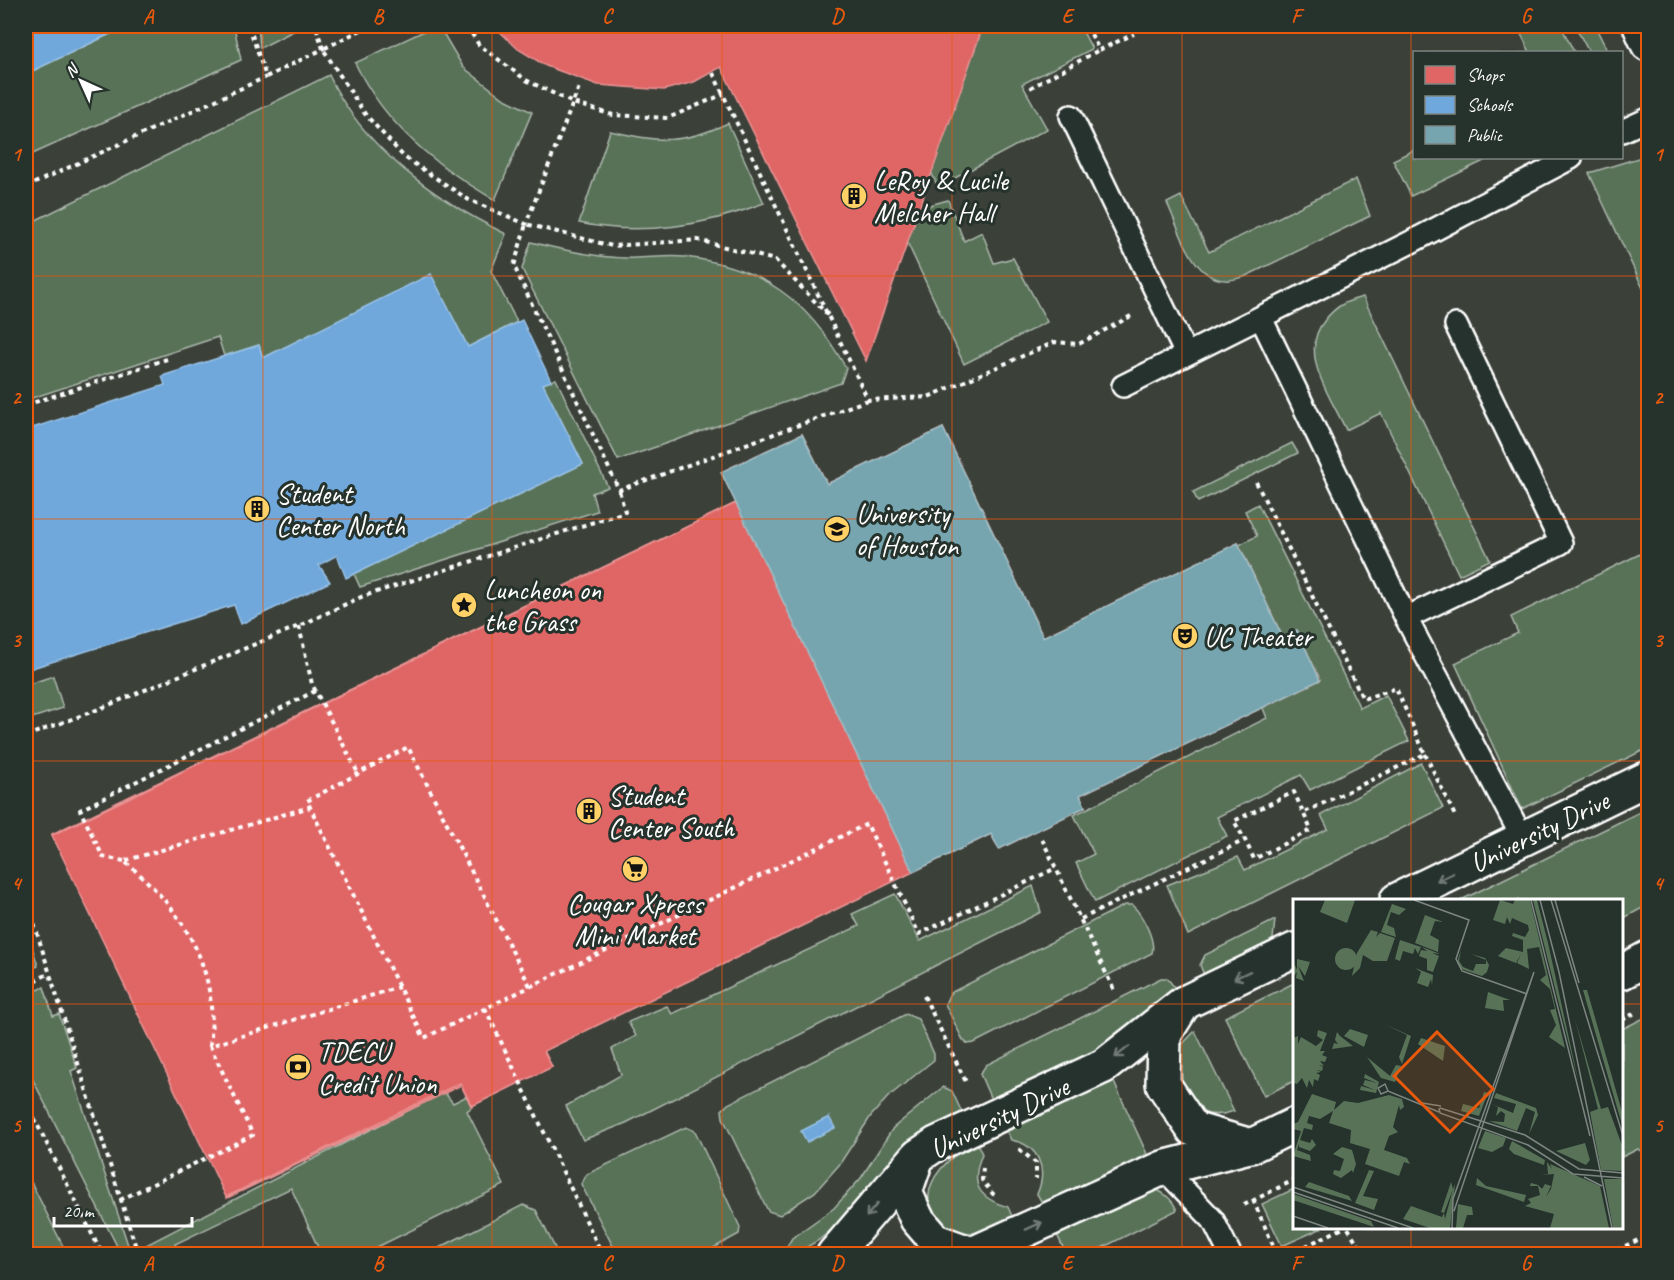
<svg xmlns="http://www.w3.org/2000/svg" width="1674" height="1280" viewBox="0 0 1674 1280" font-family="Caveat,sans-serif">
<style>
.built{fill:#3a3f39;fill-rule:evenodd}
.green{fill:#587258;stroke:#acb8ac;stroke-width:1.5}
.shops{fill:#e06666;stroke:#e99494;stroke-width:1.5}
.schools{fill:#6fa8dc;stroke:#9ac2e6;stroke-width:1.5}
.public{fill:#76a5af;stroke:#9fc0c7;stroke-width:1.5}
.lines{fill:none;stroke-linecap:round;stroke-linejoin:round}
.lane-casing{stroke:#fff;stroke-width:26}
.street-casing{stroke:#fff;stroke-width:38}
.path{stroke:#fff;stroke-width:4;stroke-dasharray:4.5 4.5;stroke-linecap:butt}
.lane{stroke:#26332d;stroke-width:21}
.street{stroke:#26332d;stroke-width:33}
.oneway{stroke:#727a76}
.grid{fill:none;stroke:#e8590c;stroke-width:1.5;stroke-opacity:0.55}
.labels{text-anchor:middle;stroke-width:6;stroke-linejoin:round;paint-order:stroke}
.poi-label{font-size:28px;fill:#fff;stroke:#26332d;text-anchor:start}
.street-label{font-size:28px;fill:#fff;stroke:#26332d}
.inset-road{fill:none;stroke:#7d8581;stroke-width:1.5}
.view{fill:#e8590c;fill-opacity:0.15;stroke:#e8590c;stroke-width:3}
.inset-edge{fill:none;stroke:#fff;stroke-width:3}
.neatline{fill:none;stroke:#e8590c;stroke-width:2}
.grid-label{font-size:20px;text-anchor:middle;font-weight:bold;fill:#e8590c}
</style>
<rect width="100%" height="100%" fill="#26332d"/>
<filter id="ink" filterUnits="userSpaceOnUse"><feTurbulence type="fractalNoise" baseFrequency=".0167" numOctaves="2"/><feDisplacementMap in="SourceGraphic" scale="12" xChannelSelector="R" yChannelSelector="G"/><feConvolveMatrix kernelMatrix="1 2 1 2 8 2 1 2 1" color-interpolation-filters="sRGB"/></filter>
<g filter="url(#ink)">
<path class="built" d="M26,26H1648V1254H26ZM1414,52H1622V158H1414ZM1294,900H1622V1228H1294Z"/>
<g class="green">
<path d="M127,26H234L241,60L26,157V74Z"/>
<path d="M258,26H303L260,48Z"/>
<path d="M435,26H439L463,67L503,98L532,112L495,200C436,166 385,125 355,63Z"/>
<path d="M983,26H1080L1092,49L1022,84L1047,129L938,187L931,172Z"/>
<path d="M1517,26H1561L1574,52H1530Z"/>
<path d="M1575,26H1595L1608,52H1589Z"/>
<path d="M329,75C362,148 436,200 506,234L491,271L517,322L468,347L431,275L263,358L259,345L224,356L218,337L26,400V225Z"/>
<path d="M728,123L764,203C706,226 641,236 579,223L610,131C660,142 681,145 728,123Z"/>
<path d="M1414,150V158H1490L1411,196L1393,160Z"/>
<path d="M1648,155V299L1589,173Z"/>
<path d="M1356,179L1370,216L1244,277C1238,278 1231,281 1225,280C1192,279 1179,228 1167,203L1181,196L1209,252Z"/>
<path d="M948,200L964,241L982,232L994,263L1013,258L1047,322L964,364L907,242L919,208Z"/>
<path d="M531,242C562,250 593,257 625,258C645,259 665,255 685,257C764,267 808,300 846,368L841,383L618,460L522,269Z"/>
<path d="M1363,297L1490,560L1459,575L1381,413L1346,430C1331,397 1297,353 1325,320C1336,306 1346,301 1363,297Z"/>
<path d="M556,379L608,487L592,493L597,511L360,587L354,574L583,464L543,384Z"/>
<path d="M1292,443L1298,453L1198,502L1193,492Z"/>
<path d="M1258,504L1360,708L1386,695L1409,741L1310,790L1301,775L1217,817L1227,836L1095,902L1076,863L1094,854L1074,815L1267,718L1262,706L1281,644L1233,548L1257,536L1245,511Z"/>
<path d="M1648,550V748L1522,809L1455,663L1518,633L1511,617Z"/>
<path d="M53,676L63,708L26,720V685Z"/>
<path d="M1421,763L1443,808L1188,935L1167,885L1238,857L1245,870L1328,829L1321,815Z"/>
<path d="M1648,808V905L1622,919V900H1461Z"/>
<path d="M1033,886L1041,912L626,1123L583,1140L566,1106L621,1075L612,1049L636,1036L628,1022L667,1006L672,1014L859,926L852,914L895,894L920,941Z"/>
<path d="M1125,905H1132C1142,914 1156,940 1152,953L974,1043L968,1044L963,1040L945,1004L950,993Z"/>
<path d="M1275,920L1273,939L1267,943L1204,975L1200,965L1205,955Z"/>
<path d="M26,927L38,966L26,971Z"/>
<path d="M1161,978H1167L1176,989C1151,1003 1136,1027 1113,1043C1080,1065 1030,1085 993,1104L980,1074L986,1065Z"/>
<path d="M1294,983V1081L1264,1096L1225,1017Z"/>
<path d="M44,987L53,1016L59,1014L77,1068L71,1071L131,1254H121L26,1066V996Z"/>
<path d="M906,1014L918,1019L934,1054V1060L888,1097L871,1116L839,1165L815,1192L780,1215L768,1211L723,1118L722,1110L728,1104Z"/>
<path d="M1648,1016V1157L1638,1149L1622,1157V1029Z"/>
<path d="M1195,1031L1234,1111C1203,1122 1195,1107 1175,1086L1174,1053Z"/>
<path d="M1112,1078L1147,1154L1044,1206L1037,1194C1048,1169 1039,1145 1011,1140L1005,1127Z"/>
<path d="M943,1087L952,1091L964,1117L819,1240L795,1254H787L786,1248L792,1238L834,1208L861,1178L893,1128Z"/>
<path d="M444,1092L453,1103L467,1096L473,1106L467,1111L504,1185L363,1254H321L291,1188L175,1244L179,1254H147L144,1246Z"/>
<path d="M686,1127L695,1131L740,1227L739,1234L703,1254H617L581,1184L587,1174Z"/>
<path d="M976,1140L982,1154C970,1183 977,1198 1008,1207L1014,1221C1004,1224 994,1229 984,1231C942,1241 911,1206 940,1170C950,1157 963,1149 976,1140Z"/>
<path d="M26,1172L67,1254H26Z"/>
<path d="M1150,1187C1163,1192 1171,1197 1177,1210L1090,1254H1066L1055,1230Z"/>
<path d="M1294,1189V1228H1322L1282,1246L1262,1204Z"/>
<path d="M523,1205L536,1210L558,1254H427Z"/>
</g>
<g class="shops">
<path d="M494,26H983L866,361L721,67L694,82L664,90L598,85L546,66L518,49Z"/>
<path d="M943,428L1043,637L1238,543L1283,638L1297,630L1320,680L1080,795L1085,807L999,849L991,834L544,1051L552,1067L471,1106L461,1085L227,1198L52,834L736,503L721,472L802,434L827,484Z"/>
<path d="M943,428L1043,637L1238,543L1283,638L1297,630L1320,680L1080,795L1085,807L999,849L991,834L572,1037L544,1051L552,1067L472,1106L461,1085L227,1198L52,834L736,503L721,472L802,434L827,484Z"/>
<path d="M736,503L913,872L544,1051L552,1067L472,1106L460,1083L226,1197L52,835Z"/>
</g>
<g class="schools">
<path d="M26,26H127L26,74Z"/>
<path d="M431,274L468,347L522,320L551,381L543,384L583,464L346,578L337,555L319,565L330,582L241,624L234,605L26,670V430L165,385L162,376L259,345L263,358Z"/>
<path d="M829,1117L835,1128L807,1142L801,1131Z"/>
</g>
<path class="public" d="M943,428L1043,637L1238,543L1283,638L1297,630L1320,680L1080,795L1085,807L999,849L991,834L913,872L721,472L802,434L827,484Z"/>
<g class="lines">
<g class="lane-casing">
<g id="lane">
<path d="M1071,116L1186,354"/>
<path d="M1622,131L1648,119"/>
<path d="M1261,318L1406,618L1523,839"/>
<path d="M1123,386L1411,242L1571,158"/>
<path d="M1406,618L1561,543L1456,325"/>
<path d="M1163,1168L1213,1220L1230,1254"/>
</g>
</g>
<g class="street-casing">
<g id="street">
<path d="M1640,26L1648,44"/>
<path d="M1397,900L1648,778"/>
<path d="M1294,950L1184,1003L1164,1035L1163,1084L1193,1129L1251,1146L1294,1125"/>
<path d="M1622,972L1648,958"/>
<path d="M916,1160L905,1192L917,1219L936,1241L972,1254"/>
<path d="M834,1254L918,1156L936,1144L1104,1066L1184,1003"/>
<path d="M960,1254H972L1163,1168L1249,1146"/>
</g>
</g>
<g class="path">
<path d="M249,26L266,77L323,49L316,26"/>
<path d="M369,26L323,49L365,114L404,157L469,200L526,224L579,87"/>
<path d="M467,26L479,45L526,80L573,103L613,115L668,118L724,94"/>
<path d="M1087,26L1099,50L1134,34"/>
<path d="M713,73L868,400L928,397L1055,342L1079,344L1131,316"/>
<path d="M1030,88L1099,50"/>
<path d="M26,187L266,77"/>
<path d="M828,315L775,260L698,240L612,246L526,224L514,266L619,490L868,400"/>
<path d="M26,405L167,359"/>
<path d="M1256,482L1363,699L1396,688L1425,754L1303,813"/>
<path d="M299,626L312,684L358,773"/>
<path d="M26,736L99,709L299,626L361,597L625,512L619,490"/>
<path d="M1425,754L1456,818"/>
<path d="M1042,839L1114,990"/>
<path d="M124,861L103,857L80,810L315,691"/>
<path d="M26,898L138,1254"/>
<path d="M1081,919L1245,840L1254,859L1311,830L1294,792L1234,821L1245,840"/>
<path d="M26,985L48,974"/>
<path d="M530,986L408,747L307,801L424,1038L867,824L919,934L1056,868"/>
<path d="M924,996L967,1084"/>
<path d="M485,1008L602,1254"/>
<path d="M1622,1020L1637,1012"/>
<path d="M210,1046C220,968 183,909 124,861L310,807"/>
<path d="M26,1102L102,1254"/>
<path d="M26,1124L35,1121"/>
<path d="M1019,1149L1036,1163V1179"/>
<path d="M983,1168L982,1180L993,1194L997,1196"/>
<path d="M120,1200L253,1135L210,1046L399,987"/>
<path d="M1253,1200L1277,1254"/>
<path d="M1244,1205L1294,1180"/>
<path d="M1348,1228L1364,1254"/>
<path d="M1289,1254L1343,1228"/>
<path d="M1609,1254L1648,1235"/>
</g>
<use href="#lane" class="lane"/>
<use href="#street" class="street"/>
</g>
<defs><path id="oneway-shaft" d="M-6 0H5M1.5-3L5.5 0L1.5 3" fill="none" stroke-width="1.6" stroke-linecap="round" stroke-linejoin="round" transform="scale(1.5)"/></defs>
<g class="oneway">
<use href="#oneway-shaft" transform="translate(1445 877) rotate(154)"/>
<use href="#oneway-shaft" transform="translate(1242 975) rotate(155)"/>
<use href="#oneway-shaft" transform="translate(1122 1052) rotate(142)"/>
<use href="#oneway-shaft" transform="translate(872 1210) rotate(130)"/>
<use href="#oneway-shaft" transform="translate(1034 1226) rotate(-24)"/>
</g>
</g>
<path class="grid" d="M263,26V1254M492,26V1254M722,26V1254M952,26V1254M1182,26V1254M1411,26V900M26,276H1648M26,519H1648M26,761H1648M26,1004H1294M1622,1004H1648M1411,1228V1254"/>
<defs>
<g id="building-disc" transform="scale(1.35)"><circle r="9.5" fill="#ffd166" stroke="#26332d"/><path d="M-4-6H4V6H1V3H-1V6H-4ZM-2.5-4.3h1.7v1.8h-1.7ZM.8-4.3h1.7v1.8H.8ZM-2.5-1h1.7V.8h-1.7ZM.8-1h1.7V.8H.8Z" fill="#111"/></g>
<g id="university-disc" transform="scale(1.35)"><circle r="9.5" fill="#ffd166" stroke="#26332d"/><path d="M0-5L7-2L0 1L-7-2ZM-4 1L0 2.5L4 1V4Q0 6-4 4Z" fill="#111"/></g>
<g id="sight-disc" transform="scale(1.35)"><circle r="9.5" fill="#ffd166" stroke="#26332d"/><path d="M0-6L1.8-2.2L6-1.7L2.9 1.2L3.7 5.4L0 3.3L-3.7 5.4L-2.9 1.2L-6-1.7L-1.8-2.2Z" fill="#111"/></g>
<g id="theatre-disc" transform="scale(1.35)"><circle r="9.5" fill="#ffd166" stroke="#26332d"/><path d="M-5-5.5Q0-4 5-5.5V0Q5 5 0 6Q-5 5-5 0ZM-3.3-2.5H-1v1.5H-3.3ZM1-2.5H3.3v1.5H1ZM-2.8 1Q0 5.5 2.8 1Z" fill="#111"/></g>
<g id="supermarket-disc" transform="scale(1.35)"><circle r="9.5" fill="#ffd166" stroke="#26332d"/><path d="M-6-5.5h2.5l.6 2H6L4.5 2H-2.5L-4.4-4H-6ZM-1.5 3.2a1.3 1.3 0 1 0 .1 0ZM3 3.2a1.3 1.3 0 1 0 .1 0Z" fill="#111"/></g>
<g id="bank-disc" transform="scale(1.35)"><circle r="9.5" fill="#ffd166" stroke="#26332d"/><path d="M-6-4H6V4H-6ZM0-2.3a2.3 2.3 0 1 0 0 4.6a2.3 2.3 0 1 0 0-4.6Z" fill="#111"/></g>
</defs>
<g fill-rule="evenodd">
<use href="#building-disc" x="854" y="196"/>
<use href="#building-disc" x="257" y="509"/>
<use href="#university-disc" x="837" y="529"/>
<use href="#sight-disc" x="464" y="605"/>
<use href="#theatre-disc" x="1185" y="636"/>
<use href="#building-disc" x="589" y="811"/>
<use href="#supermarket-disc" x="635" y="869"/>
<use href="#bank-disc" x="298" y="1067"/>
</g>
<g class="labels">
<g class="poi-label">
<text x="874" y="190">LeRoy &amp; Lucile<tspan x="874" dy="32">Melcher Hall</tspan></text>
<text x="276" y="503">Student<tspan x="276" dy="32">Center North</tspan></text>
<text x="856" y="523">University<tspan x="856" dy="32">of Houston</tspan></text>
<text x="484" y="599">Luncheon on<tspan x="484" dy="32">the Grass</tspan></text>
<text x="1204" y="646">UC Theater</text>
<text x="608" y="805">Student<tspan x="608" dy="32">Center South</tspan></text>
<text x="635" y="913" text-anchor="middle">Cougar Xpress<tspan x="635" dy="32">Mini Market</tspan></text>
<text x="318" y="1061">TDECU<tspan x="318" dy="32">Credit Union</tspan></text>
</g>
<g class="street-label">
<text transform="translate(1539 831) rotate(-26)" y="10">University Drive</text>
<text transform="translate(999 1117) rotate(-26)" y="10">University Drive</text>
</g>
</g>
<g transform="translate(1293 899)">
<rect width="330" height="330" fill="#26332d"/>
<path d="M32,1H62L54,24L27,13ZM207,1L220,5L222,1H237L272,149L256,138L263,126L257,111L262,110L257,90L247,81L253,76L246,48L234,50L236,70L224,64L228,55L223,64L205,57L213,49L230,53V41L219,37L220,34L232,38L236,31L235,26L219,19L217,25L214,18L212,25L200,21ZM240,1H244L255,44L286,185ZM99,5L113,10L106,16L98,13L96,19L94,26L101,29L103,38L88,33ZM132,16L150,23L142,22L137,36L146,41L145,53L122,44ZM78,31L85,33L83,38L87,34L102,39L94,62H80L70,56L67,69L59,77L64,54ZM107,41L128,48L125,55L122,49L120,55L110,52L107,62L102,60ZM129,48L147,55L139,54L146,57L140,73L134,71V60L126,57L128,51L134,52ZM42 60a11 11 0 1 1 22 0a11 11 0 1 1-22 0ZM168,51L166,62L170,68L180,72L183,65H193V61L178,55L192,59L196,66L194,73L189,77L168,70L164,63ZM4,60L17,63L12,77L5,67L11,82L3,79L4,73L0,78V62L4,71ZM122,69L140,76L139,86L138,80L135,88L124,84L128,73ZM290,91H294L330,216V229ZM195,93L217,101H210L211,112L192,109ZM282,120L308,210L315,208L330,249V272L308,271L297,213L305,210ZM91,125L118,137L109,165L106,158L114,136ZM57,130L75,136L71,148L51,137ZM25,131L34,134L27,152H32L29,156L34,158L32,163L27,162L31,167L26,166L30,168L29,172L24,171L28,173L23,174L27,176L25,182L21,180L20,188L16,181L14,189L9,179L4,185L0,184V139L5,137V145L8,138L23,147L30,141L24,137ZM44,133L47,137L60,147L39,150L41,144L45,145L42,141ZM128,139L152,147L150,162L125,145ZM74,158L97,177L103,166L108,167L102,183L88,179ZM72,175L86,183L83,194L67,191L68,187L82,191L70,186L72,181L84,184L71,179ZM191,193L195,194L186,217L168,212L170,205L186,209ZM203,194L243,209L245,216L236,235L242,213L233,209L224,232L196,222L211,223L212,215L208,212L203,217L205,208L199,205L220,214L223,205L201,199ZM19,195L43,203L41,211L51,202L65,204L96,196L109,200L111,208L107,211L106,206L100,228L105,233L96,237L91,251L114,259L117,265L111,263L106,277L72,265L77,250L57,244L58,231L36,224L40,212L27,220L16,217L14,224L20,226L19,231L11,229L7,241L17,244L19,240L23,246L17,252L6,248V245L4,251L17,256L18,262L0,257L8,232L0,230V225L5,223ZM192,232L213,239L210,247L199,253L185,249ZM219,242L252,261L251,266L221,255L216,250ZM292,244L297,261L293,266L263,252ZM49,248L59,251L63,265L60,274L59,271L48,279L40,275L41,271L47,272L51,260L40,255ZM254,263L259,270L257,265L307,287L316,329H257L261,315L232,307L238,304L235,300L247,296L245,287H237L238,284L245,286L249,290L252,285L258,287L253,298L258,290L261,275L248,276L255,275ZM76,271L81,272L70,297L85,300L81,311L62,304ZM184,279L193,287L233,296L231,303L183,286ZM311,280H330V329H320ZM16,283L56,297L59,302L12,288ZM158,283L160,290L162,285L157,329H137L110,320L118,307L149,318L151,314L152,320L160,290L151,314L148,313ZM0,295L78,322L81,328L0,301ZM165,305L179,308L180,316H174L170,329H163Z" fill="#587258"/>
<path class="inset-road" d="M121,1L176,21L163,60L169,72L234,95M238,1L297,237M247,1L266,73L319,329M258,1L330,237M262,1L286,84M95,192L92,185L85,189L88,195L95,192L146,213M129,204L148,207M146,209L147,214L235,246L280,275L330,279M147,209L232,236L286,270L330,274M291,278L309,287M0,288L120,329M0,293L105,329M161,312L241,73M0,317L35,329M159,329L160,300L241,73"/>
<path class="view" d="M144,133L200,190L157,233L101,177Z"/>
<rect width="330" height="330" class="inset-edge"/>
</g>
<rect width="1674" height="1280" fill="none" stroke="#26332d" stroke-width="66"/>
<rect x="1413" y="51" width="210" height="108" fill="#26332d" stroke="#7d8581" stroke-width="1.5"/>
<rect x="1425" y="66" width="30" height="18" fill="#e06666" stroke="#7d8581" stroke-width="1.5"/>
<text x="1467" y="81" font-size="18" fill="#ffffff">Shops</text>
<rect x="1425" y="96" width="30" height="18" fill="#6fa8dc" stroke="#7d8581" stroke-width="1.5"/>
<text x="1467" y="111" font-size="18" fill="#ffffff">Schools</text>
<rect x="1425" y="126" width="30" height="18" fill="#76a5af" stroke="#7d8581" stroke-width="1.5"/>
<text x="1467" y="141" font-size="18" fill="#ffffff">Public</text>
<g transform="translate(81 81) rotate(315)" stroke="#26332d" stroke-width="4.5" paint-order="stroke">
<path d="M0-4.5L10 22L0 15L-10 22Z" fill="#ffffff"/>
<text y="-9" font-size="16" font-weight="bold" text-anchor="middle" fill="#ffffff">N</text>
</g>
<path d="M54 1217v9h138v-9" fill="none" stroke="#ffffff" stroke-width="3"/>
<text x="63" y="1217" font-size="18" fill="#ffffff" stroke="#26332d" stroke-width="4.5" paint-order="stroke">20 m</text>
<rect x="33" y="33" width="1608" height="1214" class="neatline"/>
<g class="grid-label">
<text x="148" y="23">A</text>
<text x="378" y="23">B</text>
<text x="607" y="23">C</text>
<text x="837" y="23">D</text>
<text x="1067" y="23">E</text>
<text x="1296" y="23">F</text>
<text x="1526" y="23">G</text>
<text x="16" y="161">1</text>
<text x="1658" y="161">1</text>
<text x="16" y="404">2</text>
<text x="1658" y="404">2</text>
<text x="16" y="647">3</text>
<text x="1658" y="647">3</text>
<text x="16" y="890">4</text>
<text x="1658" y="890">4</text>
<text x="16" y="1132">5</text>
<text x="1658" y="1132">5</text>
<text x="148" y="1270">A</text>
<text x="378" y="1270">B</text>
<text x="607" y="1270">C</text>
<text x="837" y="1270">D</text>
<text x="1067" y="1270">E</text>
<text x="1296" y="1270">F</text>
<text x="1526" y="1270">G</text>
</g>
</svg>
